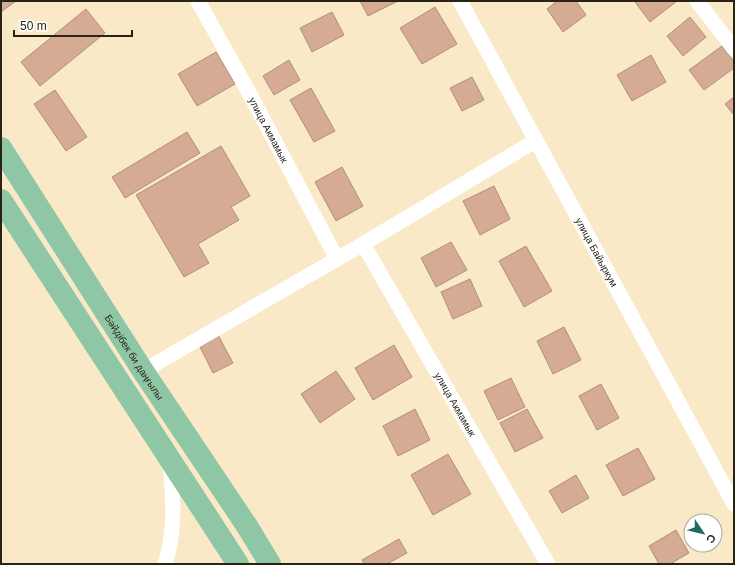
<svg xmlns="http://www.w3.org/2000/svg" width="735" height="565" viewBox="0 0 735 565" font-family="Arial,sans-serif">
<style>
.building{fill:#d5ab94;stroke:#b08f7d}
.lines{fill:none;stroke-linecap:round;stroke-linejoin:round}
.street{stroke:#fff;stroke-width:15}
.primary{stroke:#8fc7a6;stroke-width:22}
.labels{text-anchor:middle;stroke-width:3.5;stroke-linejoin:round;paint-order:stroke}
.street-label{font-size:10px;fill:#292316;stroke:#fff}
</style>
<rect width="100%" height="100%" fill="#fae9c7"/>
<g class="building">
<path d="M1,1H16L1,12Z"/>
<path d="M360,1H398L368,16Z"/>
<path d="M557,1H576L586,15L563,32L547,9Z"/>
<path d="M637,1H677L650,22L635,2Z"/>
<path d="M435,7L457,44L422,64L400,28Z"/>
<path d="M86,9L105,33L40,86L21,62Z"/>
<path d="M332,12L344,35L312,52L300,28Z"/>
<path d="M690,17L706,37L683,56L667,36Z"/>
<path d="M722,46L734,62V68L704,90L689,70Z"/>
<path d="M216,52L235,84L197,106L178,74Z"/>
<path d="M651,55L666,82L632,101L617,75Z"/>
<path d="M289,60L300,80L274,95L263,76Z"/>
<path d="M472,77L484,100L462,111L450,88Z"/>
<path d="M311,88L335,131L314,142L290,100Z"/>
<path d="M55,90L87,137L66,151L34,104Z"/>
<path d="M734,97V115L725,104Z"/>
<path d="M187,132L200,153L125,198L112,177Z"/>
<path d="M221,146L250,196L231,207L239,220L198,244L209,263L184,277L136,195Z"/>
<path d="M342,167L363,206L336,221L315,182Z"/>
<path d="M494,186L510,219L480,235L463,201Z"/>
<path d="M451,242L467,270L436,287L421,258Z"/>
<path d="M526,246L552,291L524,307L499,261Z"/>
<path d="M470,279L482,306L453,319L441,292Z"/>
<path d="M564,327L581,360L553,374L537,341Z"/>
<path d="M217,333L233,363L213,373L198,343Z"/>
<path d="M394,345L412,377L373,400L355,368Z"/>
<path d="M336,371L355,399L320,423L301,394Z"/>
<path d="M511,378L525,407L498,420L484,391Z"/>
<path d="M601,384L619,418L597,430L579,396Z"/>
<path d="M415,409L430,440L398,456L383,426Z"/>
<path d="M527,409L543,438L515,452L500,423Z"/>
<path d="M638,448L655,479L623,496L606,465Z"/>
<path d="M448,454L471,494L433,515L411,475Z"/>
<path d="M576,475L589,498L562,513L549,491Z"/>
<path d="M676,530L689,553L670,564H659L649,546Z"/>
<path d="M399,539L407,553L387,564H364L362,560Z"/>
</g>
<g class="lines">
<g class="street">
<path id="s1" d="M198,1L252,98L337,259"/>
<path id="s2" d="M460,1L734,504"/>
<path d="M697,1L734,49"/>
<path id="s3" d="M363,244L548,564"/>
<path d="M143,371L363,244L535,141"/>
<path d="M165,564C176,530 173,497 170,462"/>
</g>
<g class="primary">
<path id="s4" d="M1,148L143,371L247,526L270,564"/>
<path d="M1,200L238,564"/>
</g>
</g>
<g class="labels">
<g class="street-label">
<text dy="4" stroke="none"><textPath href="#s1" startOffset="147">улица Акмамык</textPath></text>
<text dy="4" stroke="none"><textPath href="#s2" startOffset="286">улица Байыркум</textPath></text>
<text dy="4" stroke="none"><textPath href="#s4" startOffset="248">Бәйдібек би даңғылы</textPath></text>
<text dy="4" stroke="none"><textPath href="#s3" startOffset="185">улица Акмамык</textPath></text>
</g>
</g>
<rect width="735" height="565" fill="none" stroke="#292316" stroke-width="4"/>
<g transform="translate(703 533) rotate(125)"><circle r="19" fill="#ffffff" stroke="#a9a7a2"/>
<path d="M0-3L7 15L0 10L-7 15Z" fill="#206a62"/>
<text y="-6" font-size="11" font-weight="bold" text-anchor="middle" fill="#292316">С</text>
</g>
<path d="M14 30v6h118v-6" fill="none" stroke="#292316" stroke-width="2"/>
<text x="20" y="30" font-size="12" fill="#292316" stroke="#ffffff" stroke-width="3" paint-order="stroke">50 m</text>
</svg>
